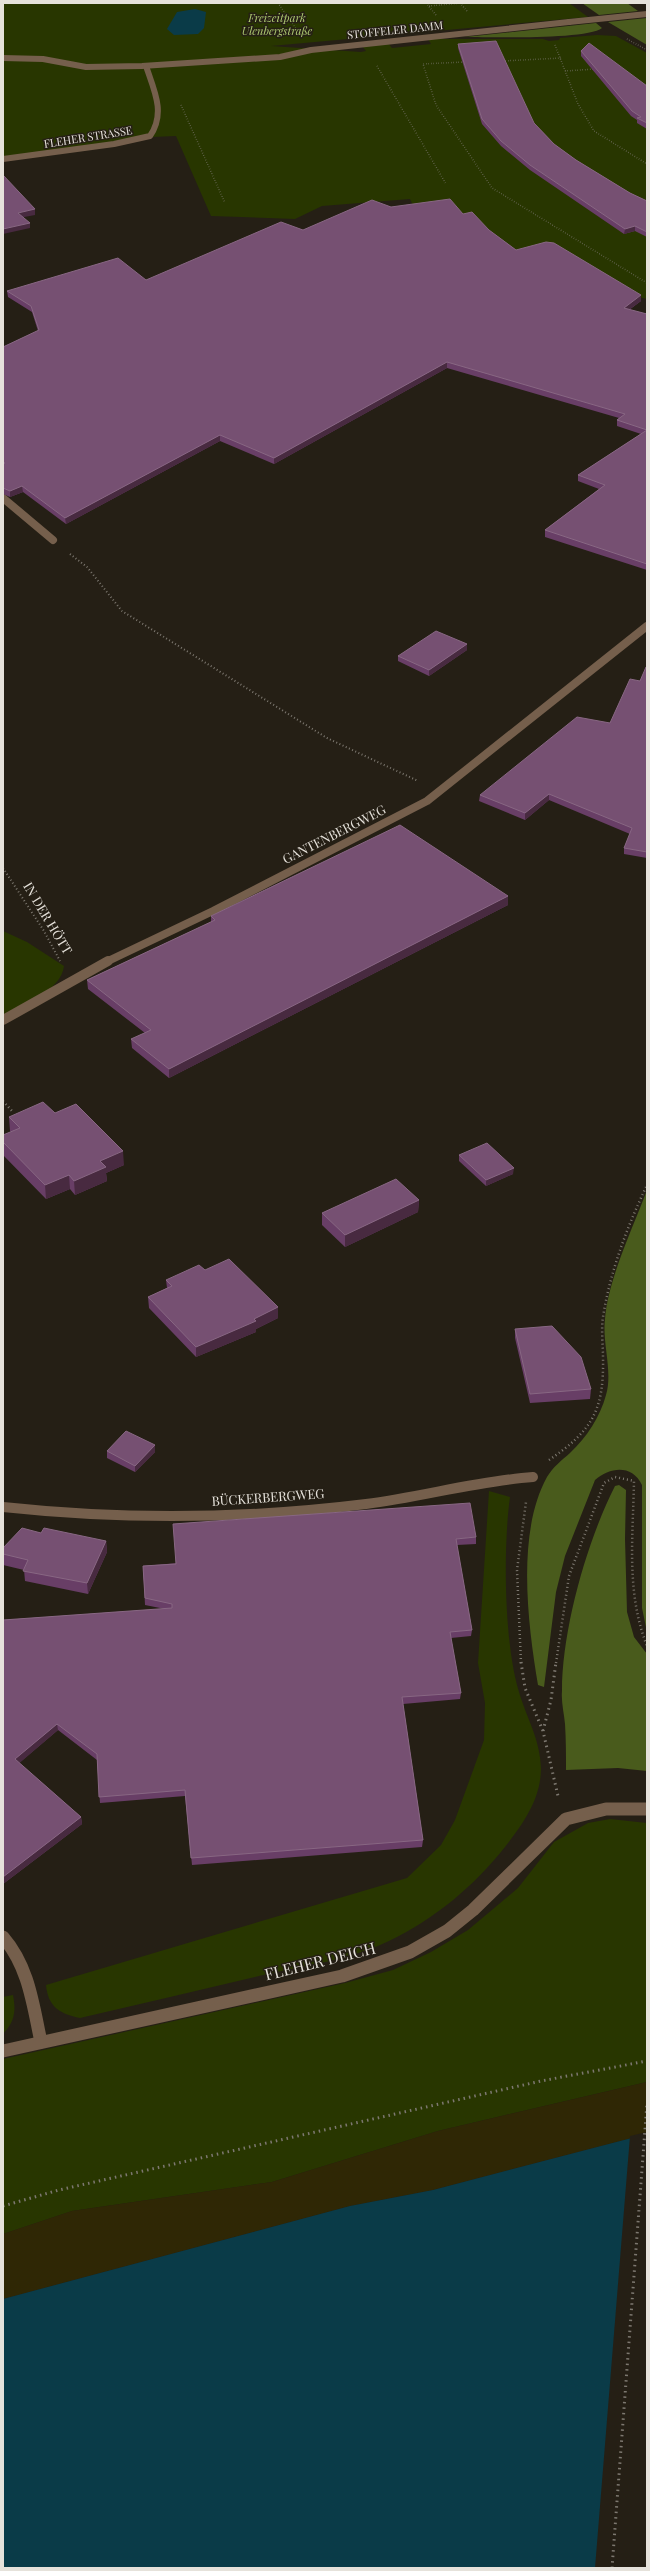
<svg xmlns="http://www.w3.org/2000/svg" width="650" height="2571" viewBox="0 0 650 2571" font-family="'Playfair Display',serif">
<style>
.green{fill:#283600}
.forest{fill:#495b1c}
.sand{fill:#2f2705}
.water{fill:#0a3b48}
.pier{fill:#251f15}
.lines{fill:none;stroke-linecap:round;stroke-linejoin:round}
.path-far3{stroke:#7d7870;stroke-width:1.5;stroke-dasharray:0.5 2;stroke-linecap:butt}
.path-far2{stroke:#7d7870;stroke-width:2;stroke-dasharray:1 2.5;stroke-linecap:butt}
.path-far1{stroke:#7d7870;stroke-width:2.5;stroke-dasharray:1 3;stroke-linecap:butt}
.path{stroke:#7d7870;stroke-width:3;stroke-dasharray:1.5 4;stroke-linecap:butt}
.minor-far3{stroke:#755f4c;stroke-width:6}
.minor-far2{stroke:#755f4c;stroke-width:8}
.minor-far1{stroke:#755f4c;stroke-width:10}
.minor{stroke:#755f4c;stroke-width:13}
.minor-bridge{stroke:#755f4c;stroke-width:6}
.wall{fill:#683e66}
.shaded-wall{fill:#482a40}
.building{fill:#765072;stroke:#886783}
.labels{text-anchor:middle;stroke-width:3;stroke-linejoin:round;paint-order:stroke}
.far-park-label{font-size:11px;font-style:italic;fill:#afcb72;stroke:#251f15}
.far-street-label{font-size:11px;fill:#e6e2db;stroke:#251f15}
.street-label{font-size:13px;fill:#e6e2db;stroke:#251f15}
.near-street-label{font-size:16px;fill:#e6e2db;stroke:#251f15}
</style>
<rect width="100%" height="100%" fill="#251f15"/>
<g class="green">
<path d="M3,3H569L588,17L271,46L361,52L366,51L362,46L388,43L392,48L431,44L428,39H543L549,41L559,40L560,38L597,35L616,36L647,53V299L434,250L410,199L322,206L295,219L211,216L176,136L152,137L3,159Z"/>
<path d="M3,931L27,942L64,966C61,991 23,1005 3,1017Z"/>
<path d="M489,1491L510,1497C503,1548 504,1643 519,1692C527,1719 540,1739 541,1768C541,1799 523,1824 505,1847C474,1886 435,1919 389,1941C354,1958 311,1965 272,1973C208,1988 144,2003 80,2018C60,2014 48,2007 46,1985L407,1878L441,1845L455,1820L484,1740L485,1703L478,1663Z"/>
<path d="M610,1819L647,1823V2082L438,2131L272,2182L72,2211L3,2234V2059L345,1983L393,1970L431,1952L468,1930L518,1888L554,1842L588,1823Z"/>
<path d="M13,1995C16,2011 15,2021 3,2034V1997Z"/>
</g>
<g class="forest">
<path d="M582,3H627L638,11L599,15Z"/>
<path d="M647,18V45L608,22Z"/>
<path d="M596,23L602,28C587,40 489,37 465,37Z"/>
<path d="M647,1190V1632L642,1608V1485C632,1464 610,1467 595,1480L565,1556L556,1592L544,1687L538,1685C528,1625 516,1533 547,1477C553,1467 562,1460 570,1453C587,1437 600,1417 606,1395C613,1371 602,1343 605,1319C608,1279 633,1228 647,1190Z"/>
<path d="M619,1485L626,1490L625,1539L627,1612L634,1637L647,1654V1771L618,1768L566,1770C566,1755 566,1740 565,1724C564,1713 561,1702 562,1691C562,1629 587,1541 615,1486Z"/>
</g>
<path class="sand" d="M647,2082V2134L433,2190L350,2206L3,2299V2234L72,2211L272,2182L438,2131Z"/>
<g class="water">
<path d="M195,9L206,12L204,28L198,34L174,35L167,29L177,12Z"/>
<path d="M647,2134V2568H3V2299L350,2206L433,2190Z"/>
</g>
<path class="pier" d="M647,2132V2568H595L630,2136Z"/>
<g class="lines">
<g class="path-far3">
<path d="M278,3L297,30"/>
<path d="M362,3L363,5"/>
<path d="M426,3L436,15"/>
<path d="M460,3L467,11"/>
<path d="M429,6L461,3"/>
<path d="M627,39L647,50"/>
<path d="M555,45L578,104L594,131L647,164"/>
<path d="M503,61L561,58"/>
<path d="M464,62L423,64L436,105L492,188L647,283"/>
<path d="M377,66L446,184"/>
<path d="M565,71L595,69"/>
<path d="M181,105L225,203"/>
</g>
<g class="path-far2">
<path d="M70,554L87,567L122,611L327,738L418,781"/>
<path d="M3,868L44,931L60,961"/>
</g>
<g class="path-far1">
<path d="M3,1101L12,1111"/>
<path d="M549,1460C593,1430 604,1410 603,1357C603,1344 601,1330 603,1317C610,1272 627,1227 647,1185"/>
<path d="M521,1663L517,1570L526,1502"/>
<path d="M556,1663L569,1576L604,1483L615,1477L634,1481C633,1537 626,1593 647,1646"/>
</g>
<g class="path">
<path d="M521,1662L525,1688L543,1731L558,1796"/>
<path d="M543,1731L551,1700L556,1662"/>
<path d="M3,2206L59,2190L541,2081L647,2061"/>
<path d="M612,2568L647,2103"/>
</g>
<g class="minor-far3">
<path d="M3,58L43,59L86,67L142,66L280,57L311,50L569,22"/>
<path d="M3,159L114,144L150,136C166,113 154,90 146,66"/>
</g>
<g class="minor-far2">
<path d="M3,498L53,540"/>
<path d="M106,962L213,911L427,801L647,626"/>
</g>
<g class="minor-far1">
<path d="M3,1020L108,961"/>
<path d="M3,1507C124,1520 245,1519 366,1504C422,1497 477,1481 533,1477"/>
</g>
<g class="minor">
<path d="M3,1937C29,1967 33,2005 41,2042"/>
<path d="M3,2051L342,1976L410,1952L447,1931L473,1910L566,1819L606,1809H647"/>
</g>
<path class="minor-bridge" d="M569,22L647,14"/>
</g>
<g class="wall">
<path d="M458,44L554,144L576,160L630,193L647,201V237L635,231L624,234L530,170L501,146L482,124L458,48Z"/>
<path d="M581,51L647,86V129L637,123V120L631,116L581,56Z"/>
<path d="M391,207L463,214L489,230L516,250L641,301L629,310L647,314V570L545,537V530L599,489L578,481V475L641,434L617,426V420L619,418L447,368L274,464L220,441L66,524L23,492L10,497L3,494V347L38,331L32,312L8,297L7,291L146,280L303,230Z"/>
<path d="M467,644V650L429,676L398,661V656Z"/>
<path d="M647,667V858L624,854V848L630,834L549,800L525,820L479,801L480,795L610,723L640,681Z"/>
<path d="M508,896V905L169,1078L132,1048L131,1039L145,1033L88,989L87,980L211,922V916Z"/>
<path d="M55,1113L124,1165L106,1173L107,1181L75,1195L70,1189L46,1199L3,1155V1135L11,1132L10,1131L9,1117Z"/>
<path d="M459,1155L513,1174L486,1186L459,1161Z"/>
<path d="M419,1200L418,1212L345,1247L322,1225V1213Z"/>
<path d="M166,1280L278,1307V1318L256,1329V1332L196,1357L149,1308L148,1297L167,1288Z"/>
<path d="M515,1329L591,1389L590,1399L530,1403L515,1338Z"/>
<path d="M155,1445V1452L135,1472L107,1458V1451Z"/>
<path d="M41,1533L106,1541L107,1552L88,1594L25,1581L24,1570L3,1565V1548Z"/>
<path d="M476,1537V1544L457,1545L472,1630L471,1636L451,1638L461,1693L460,1699L403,1704L423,1840L422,1847L192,1865L185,1796L100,1803L97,1760L58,1730L19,1763L81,1817L82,1824L3,1884V1620L165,1609L145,1605L143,1566Z"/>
</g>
<g class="shaded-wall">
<path d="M35,209V215L19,218L18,213Z"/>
<path d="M30,223V228L3,234V229Z"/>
<path d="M635,226V231L624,234L625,229Z"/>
<path d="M641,295V301L623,314L624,308Z"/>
<path d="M447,362V368L274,464V458Z"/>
<path d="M220,435V441L66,524L65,518Z"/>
<path d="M22,486L23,492L10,497V491Z"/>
<path d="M467,644V650L429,676V670Z"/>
<path d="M549,794V800L525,820V813Z"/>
<path d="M508,896V905L169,1078V1069Z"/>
<path d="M123,1151L124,1165L106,1173L107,1181L75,1195L74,1181L100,1161Z"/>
<path d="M514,1168L513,1174L486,1186V1180Z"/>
<path d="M69,1175L70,1189L46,1199L45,1185Z"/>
<path d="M419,1200L418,1212L345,1247V1235Z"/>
<path d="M278,1307V1318L256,1329V1332L196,1357V1347Z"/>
<path d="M155,1445V1452L135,1472V1466Z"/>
<path d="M106,1541L107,1552L88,1594L87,1583Z"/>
<path d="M57,1724L58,1730L16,1766L15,1759Z"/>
<path d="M81,1817L82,1824L3,1884V1877Z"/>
</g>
<g class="building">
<path d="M496,41L534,123L554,144L576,160L630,193L647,201V232L635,226L625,229L530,165L501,141L482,119L458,44Z"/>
<path d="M589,43L647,86V123L637,118L641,117L632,111L581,51Z"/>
<path d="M3,175L35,209L18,213L30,223L3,229Z"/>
<path d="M450,199L463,214L472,212L489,230L516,250L546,242L554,243L641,295L624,308L647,314V430L617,420L625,414L447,362L274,458L220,435L65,518L22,486L10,491L3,488V464L5,463L3,462V347L39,330L31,306L7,291L118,258L146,280L281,222L303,230L372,200L391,207Z"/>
<path d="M647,430V564L545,530L605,485L578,475Z"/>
<path d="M436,631L467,644L429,670L398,656Z"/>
<path d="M646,667H647V852L624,848L632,828L549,794L525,813L480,795L577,717L610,723L630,679L640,681Z"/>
<path d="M400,825L508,896L169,1069L131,1039L151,1030L87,980L215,920L211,916Z"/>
<path d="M43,1102L55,1113L76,1104L123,1151L100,1161L106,1167L74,1181L69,1175L45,1185L3,1142V1135L20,1128L9,1117Z"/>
<path d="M487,1143L514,1168L486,1180L459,1155Z"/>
<path d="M396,1179L419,1200L345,1235L322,1213Z"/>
<path d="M229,1259L278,1307L254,1319L256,1321L196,1347L148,1297L172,1286L166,1280L199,1265L205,1270Z"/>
<path d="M552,1326L581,1357L591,1389L530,1394L515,1329Z"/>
<path d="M126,1431L155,1445L135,1466L107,1451Z"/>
<path d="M470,1503L476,1537L456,1539L472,1630L450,1632L461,1693L402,1697L423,1840L191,1858L185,1790L99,1797L97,1754L57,1724L15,1759L81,1817L3,1877V1620L172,1608V1604L145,1598L143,1566L176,1564L173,1524Z"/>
<path d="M22,1528L41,1533L44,1528L106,1541L87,1583L23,1571L28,1560L3,1554V1548Z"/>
</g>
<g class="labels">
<g class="far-park-label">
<text x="277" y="22">Freizeitpark<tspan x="277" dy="13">Ulenbergstraße</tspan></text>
</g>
<g class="far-street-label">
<text transform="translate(395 30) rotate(-6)" y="4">STOFFELER DAMM</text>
<text transform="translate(88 137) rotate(-9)" y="4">FLEHER STRASSE</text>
</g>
<g class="street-label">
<text transform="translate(334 834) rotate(-27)" y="5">GANTENBERGWEG</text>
<text transform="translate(48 918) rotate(59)" y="5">IN DER HÖTT</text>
<text transform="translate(268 1497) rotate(-4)" y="5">BÜCKERBERGWEG</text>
</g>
<g class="near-street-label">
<text transform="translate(320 1961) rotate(-14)" y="6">FLEHER DEICH</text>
</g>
</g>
<rect width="650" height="2571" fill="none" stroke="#e6e2db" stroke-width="8"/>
</svg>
